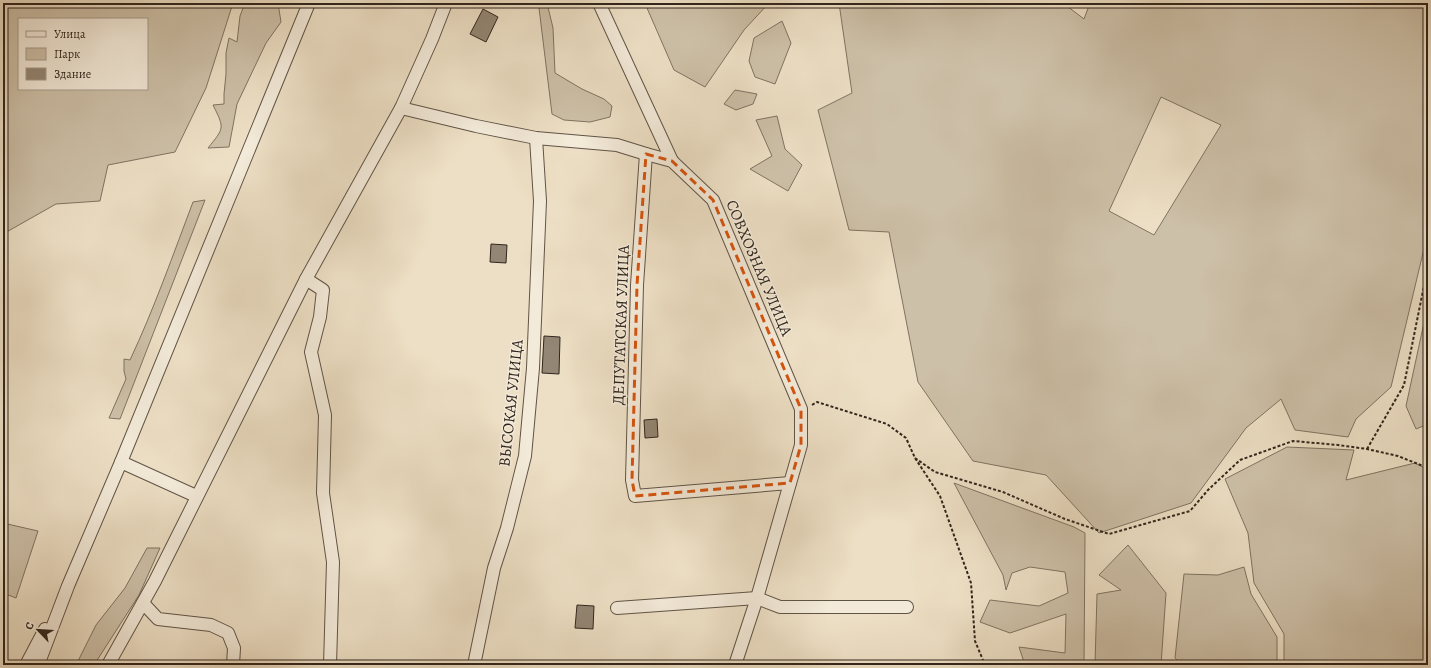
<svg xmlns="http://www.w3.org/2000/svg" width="1431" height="668" viewBox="0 0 1431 668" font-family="Alegreya,serif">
<rect width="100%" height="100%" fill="#eddfc5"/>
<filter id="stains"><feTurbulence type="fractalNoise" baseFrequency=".005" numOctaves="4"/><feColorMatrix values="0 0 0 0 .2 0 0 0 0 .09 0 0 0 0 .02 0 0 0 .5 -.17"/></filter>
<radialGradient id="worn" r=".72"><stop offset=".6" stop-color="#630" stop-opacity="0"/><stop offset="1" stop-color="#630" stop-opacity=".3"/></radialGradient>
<g fill="#cdc0a8" stroke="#7f7362" fill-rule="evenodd">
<path d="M3 3H233L206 88 175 152 108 165 100 201 56 204 3 234ZM19 19H147V89H19Z"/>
<path d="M245 3H278L281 22 266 43 237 104 229 147 208 148C224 128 225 129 213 105L224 104V94L226 74V53L229 38 237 42 240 16Z"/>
<polygon points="547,3 553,28 555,73 582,89 604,99 612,106 610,117 590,122 564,120 552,114 539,8"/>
<polygon points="663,3 769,3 744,30 705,87 674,70 647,8"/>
<path d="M839 3H1063L1084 19 1090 3H1428V232L1391 387 1356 419 1348 437 1295 430 1281 399 1246 428 1191 503 1099 533 1046 475 973 461 918 382 889 232 849 230 818 110 852 93ZM1161 97 1221 125 1154 235 1109 211Z"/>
<polygon points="782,21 791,43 775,84 755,77 749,61 754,38"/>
<polygon points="735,90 757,94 753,104 736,110 724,104"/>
<polygon points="777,116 785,149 802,165 788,191 750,169 772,156 756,120"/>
<path d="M205 200 120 419 109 418 126 379 124 371V359L130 360C154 309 173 255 193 202Z"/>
<polygon points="1428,304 1428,424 1416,429 1406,406"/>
<polygon points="1287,447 1354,450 1346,480 1415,463 1428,470 1428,665 1284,665 1284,634 1254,583 1248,533 1225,479"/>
<polygon points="954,483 1074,527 1085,533 1084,665 1025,665 1019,647 1065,653 1066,614 1010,633 980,622 990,600 1039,606 1068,593 1065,572 1030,567 1012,573 1006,590 1003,575"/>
<polygon points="3,523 38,531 16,598 3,593"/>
<polygon points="1128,545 1166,593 1161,665 1095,665 1097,594 1121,590 1099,575"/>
<polygon points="147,548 160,548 139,595 94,665 76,665 96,625 125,588"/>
<polygon points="1244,567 1251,594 1277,637 1277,665 1182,665 1175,658 1184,574 1218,575"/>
</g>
<g fill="#938674" stroke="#31261c">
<polygon points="483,9 498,17 486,42 470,34"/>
<polygon points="491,244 507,245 506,263 490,262"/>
<polygon points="544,336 560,337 559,374 542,373"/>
<polygon points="657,419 658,437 645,438 644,420"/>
<polygon points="577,605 594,606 593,629 575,628"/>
</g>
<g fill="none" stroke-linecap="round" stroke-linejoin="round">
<g stroke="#605446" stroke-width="14">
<g id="minor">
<polyline points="599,3 672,161"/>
<polyline points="401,108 476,126 536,138 617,145 646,154 672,161 713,200 801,409 801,445 757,598 735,665"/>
<polyline points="646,154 637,285 632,480 635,496 790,483"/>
<polyline points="306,279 323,290 320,317 311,352 325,415 323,493 333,562 330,665"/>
<polyline points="121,462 196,496"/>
<polyline points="143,603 158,619 211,625 228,633 234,648 233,665"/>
<polyline points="617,608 757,598 780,607 907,607"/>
<polyline points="26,665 45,629"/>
<polyline points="38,665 68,586 121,462 309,3"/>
<polyline points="108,665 155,581 306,279 401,108 432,39 446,3"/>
<polyline points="474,665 494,568 507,528 525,456 533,368 540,201 536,138"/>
</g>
</g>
<g stroke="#31261c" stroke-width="2" stroke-dasharray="3 2" stroke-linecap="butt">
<polyline points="812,405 817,402 887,424 906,438 915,458 940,496 971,583 975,641 985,665"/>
<polyline points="1367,449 1404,385 1428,266"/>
<polyline points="915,458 935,472 1003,492 1065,519 1109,534 1190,511 1208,490 1240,460 1293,441 1338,445 1367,449 1398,456 1428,468"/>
</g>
<use href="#minor" stroke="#f3ead9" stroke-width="12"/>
</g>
<path fill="none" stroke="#d6540e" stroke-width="3" stroke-dasharray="8 5" stroke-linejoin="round" d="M646 154 672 161 713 200 801 409V445L790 483 635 496 632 480 637 285Z"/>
<g text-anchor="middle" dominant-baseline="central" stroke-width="3" stroke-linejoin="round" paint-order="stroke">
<g font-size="16" fill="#31261c" stroke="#f3ead9">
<text transform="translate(759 268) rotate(67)">СОВХОЗНАЯ УЛИЦА</text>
<text transform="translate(621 325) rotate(-88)">ДЕПУТАТСКАЯ УЛИЦА</text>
<text transform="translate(511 403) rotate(-84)">ВЫСОКАЯ УЛИЦА</text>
</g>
</g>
<rect width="1431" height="668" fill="none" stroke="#eddfc5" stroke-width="16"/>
<rect x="4" y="4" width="1423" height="660" fill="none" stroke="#31261c" stroke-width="2"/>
<rect x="8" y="8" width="1415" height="652" fill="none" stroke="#31261c"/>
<rect x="18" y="18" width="130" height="72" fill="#f3ead9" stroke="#a59c8d"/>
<rect x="26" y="31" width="20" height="6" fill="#f3ead9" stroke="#a59c8d"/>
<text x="54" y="38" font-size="12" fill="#31261c">Улица</text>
<rect x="26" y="48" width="20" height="12" fill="#cdc0a8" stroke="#a59c8d"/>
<text x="54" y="58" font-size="12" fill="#31261c">Парк</text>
<rect x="26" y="68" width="20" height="12" fill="#938674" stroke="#a59c8d"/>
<text x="54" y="78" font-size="12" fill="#31261c">Здание</text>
<g transform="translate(38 630) rotate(295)" stroke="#f3ead9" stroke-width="3" paint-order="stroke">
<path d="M0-3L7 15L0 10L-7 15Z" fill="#31261c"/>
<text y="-6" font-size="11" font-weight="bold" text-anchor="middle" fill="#31261c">С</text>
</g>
<rect width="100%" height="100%" filter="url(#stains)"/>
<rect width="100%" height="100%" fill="url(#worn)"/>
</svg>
